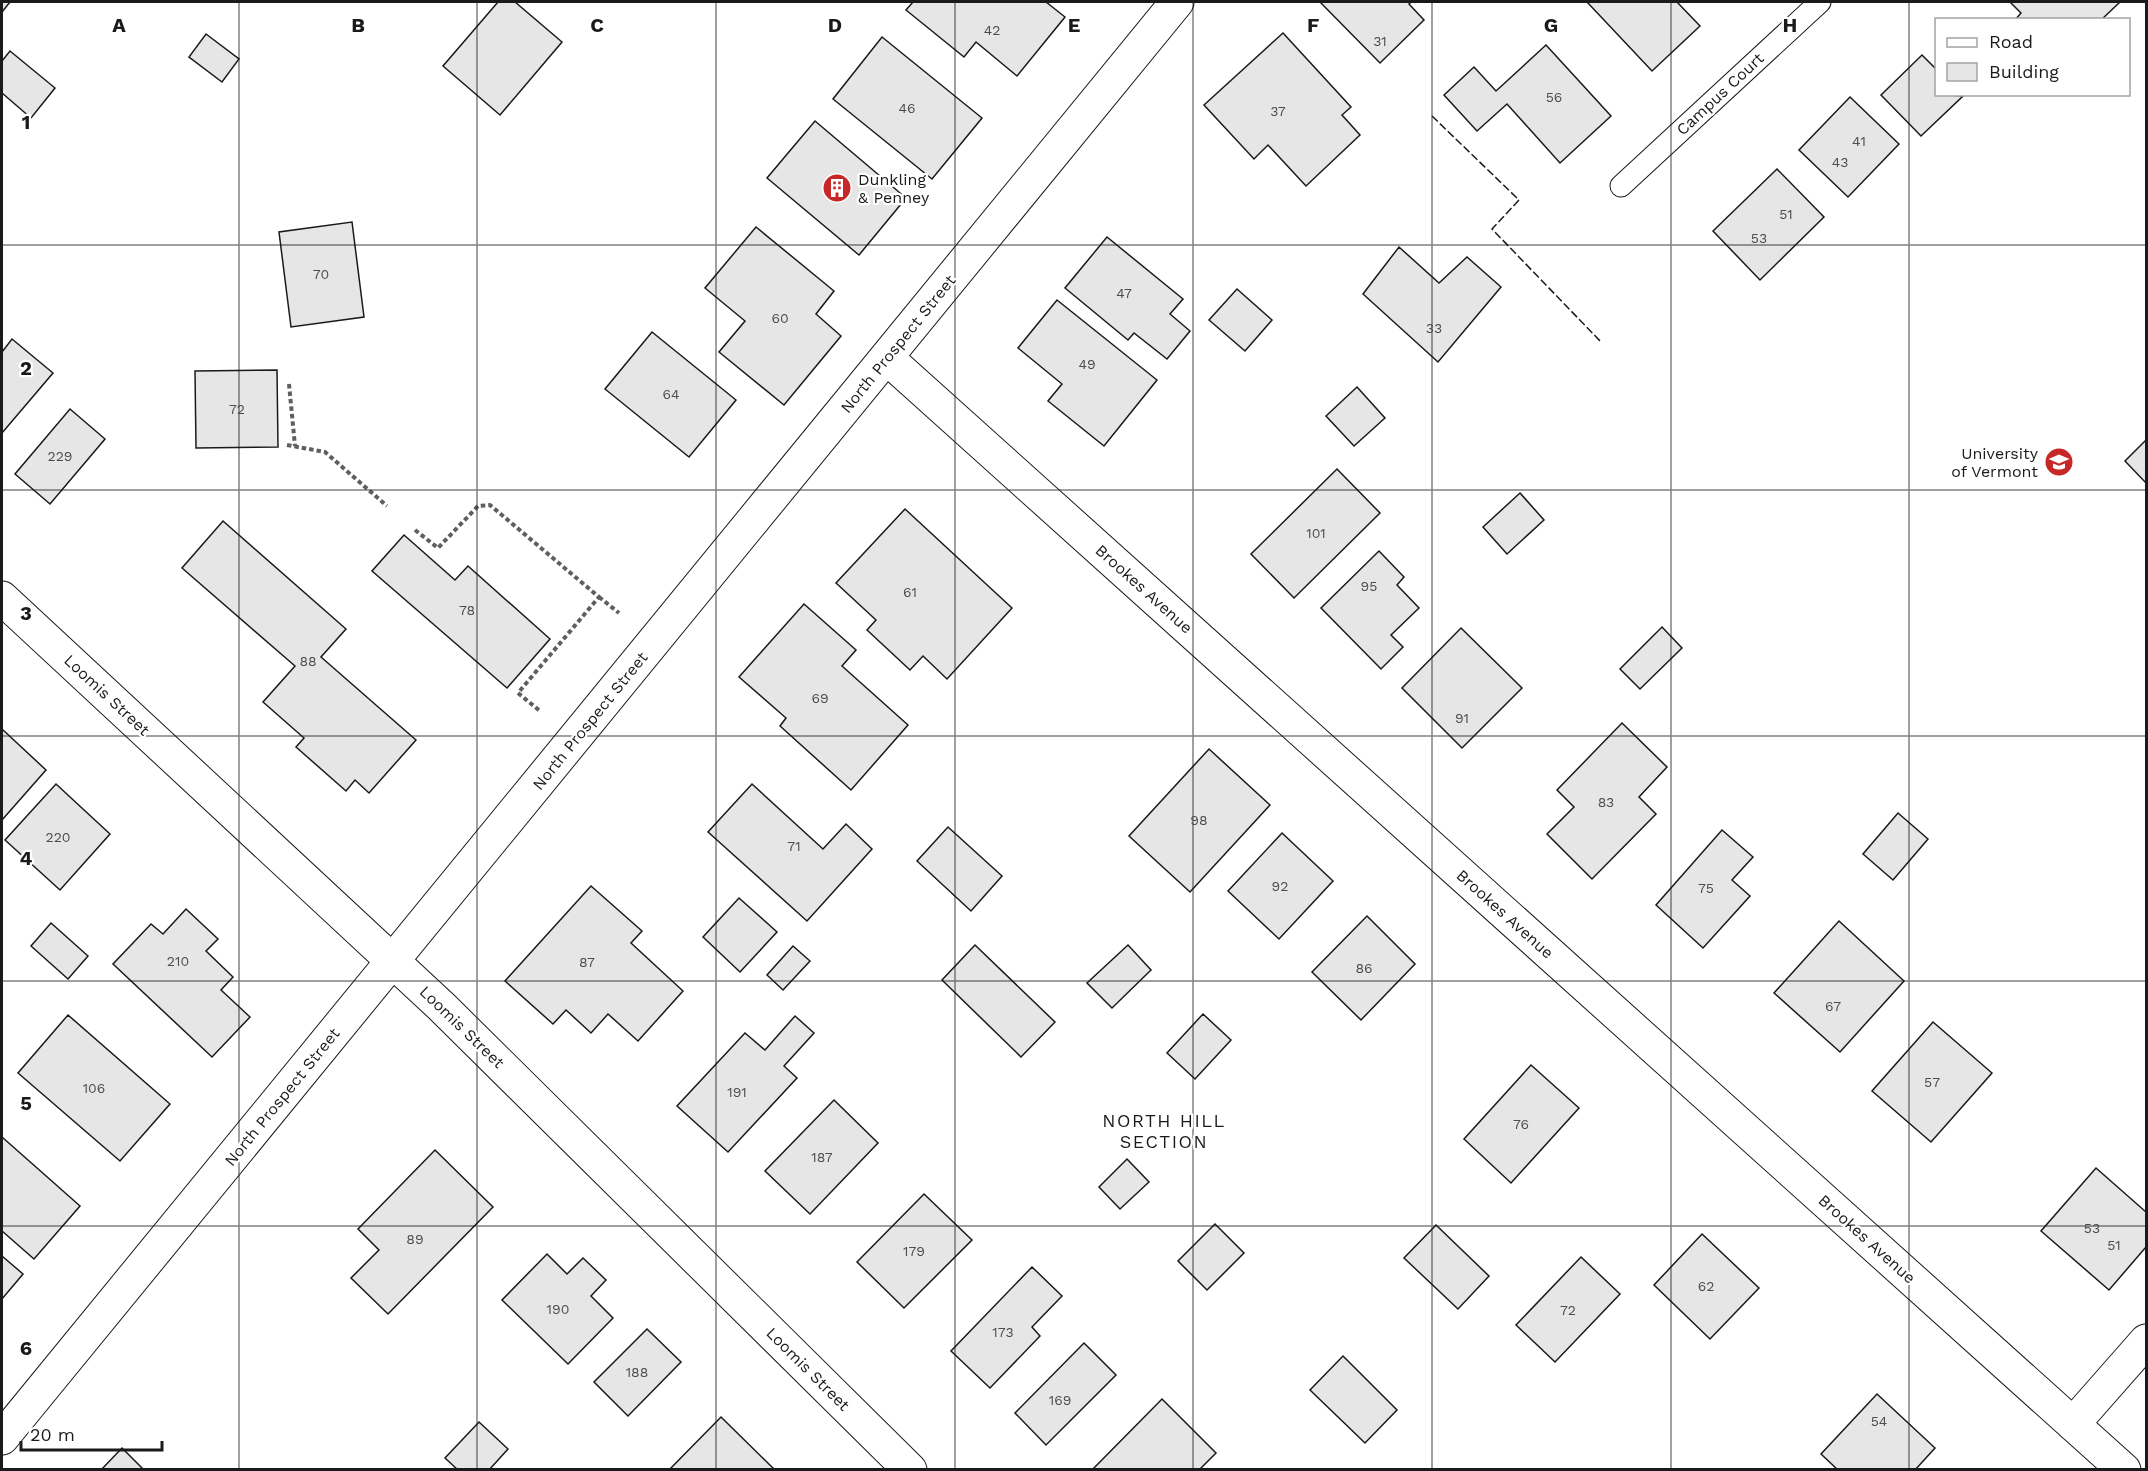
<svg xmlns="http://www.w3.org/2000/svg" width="2148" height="1471" viewBox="0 0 2148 1471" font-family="'Work Sans',sans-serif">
<rect width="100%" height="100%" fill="#fff"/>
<g fill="#e6e6e6" stroke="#1a1a1a" stroke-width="1.5">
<polygon points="2,2 10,2 2,12"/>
<polygon points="498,2 515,2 562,42 500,115 443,66"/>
<polygon points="913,2 1046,2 1065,17 1017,76 976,42 964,57 906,10"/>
<polygon points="1320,2 1411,2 1409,4 1424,20 1380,63"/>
<polygon points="1587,2 1677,2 1700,26 1652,71"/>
<polygon points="2010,2 2120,2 2101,20 2015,20 2021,13"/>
<polygon points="1283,33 1351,107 1342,115 1360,135 1306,186 1268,145 1254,159 1204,105"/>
<polygon points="206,34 239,59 222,82 189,57"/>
<polygon points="882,37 982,118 932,179 833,99"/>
<polygon points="1546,45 1611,116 1560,163 1507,104 1477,131 1444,95 1474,67 1496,91"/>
<polygon points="10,51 55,88 31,118 2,93 2,61"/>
<polygon points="1922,55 1936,69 1936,94 1963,96 1921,136 1881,95"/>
<polygon points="1850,97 1899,144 1848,197 1799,150"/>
<polygon points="815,121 906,198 859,255 767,178"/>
<polygon points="1777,169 1824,217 1760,280 1713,231"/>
<polygon points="352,222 364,317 291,327 279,232"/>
<polygon points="756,227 834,291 816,314 841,336 784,405 719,352 745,321 705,288"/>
<polygon points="1107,237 1183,299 1170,314 1190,331 1167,359 1134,333 1128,340 1065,288"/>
<polygon points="1399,247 1439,283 1467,257 1501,287 1438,362 1363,294"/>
<polygon points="1237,289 1272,320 1245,351 1209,320"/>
<polygon points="1057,300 1157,380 1104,446 1048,401 1062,384 1018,348"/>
<polygon points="652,332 736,400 689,457 605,389"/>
<polygon points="12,339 53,373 2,433 2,352"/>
<polygon points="277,370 278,447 196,448 195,371"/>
<polygon points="1357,387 1385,418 1354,446 1326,416"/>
<polygon points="70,409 105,439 50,504 15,474"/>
<polygon points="2146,440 2146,483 2125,461"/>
<polygon points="1337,469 1380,513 1294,598 1251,554"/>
<polygon points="1520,493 1544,520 1507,554 1483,527"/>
<polygon points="905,509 1012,608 947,679 923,656 910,670 867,630 876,620 836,583"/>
<polygon points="223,521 346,629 321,657 416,740 369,793 355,780 346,791 296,747 304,738 263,702 295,666 182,568"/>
<polygon points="404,535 455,580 468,566 550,639 507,688 372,571"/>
<polygon points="1379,551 1404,577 1397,585 1419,608 1391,635 1403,647 1381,669 1321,608"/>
<polygon points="804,604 856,650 842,666 908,725 851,790 780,726 786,718 739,677"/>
<polygon points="1662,627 1682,648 1640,689 1620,669"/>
<polygon points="1461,628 1522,688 1462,748 1402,688"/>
<polygon points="1622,723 1667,767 1639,797 1656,814 1592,879 1547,834 1574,807 1557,790"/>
<polygon points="2,729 46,770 2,820"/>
<polygon points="1209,749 1270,805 1190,892 1129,836"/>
<polygon points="56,784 110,834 60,890 5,840"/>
<polygon points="752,784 823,849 846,824 872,849 807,921 708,832"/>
<polygon points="1898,813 1928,839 1893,880 1863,854"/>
<polygon points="948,827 1002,876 971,911 917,861"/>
<polygon points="1722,830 1753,857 1732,880 1750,896 1703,948 1656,905"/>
<polygon points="1282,833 1333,881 1279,939 1228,891"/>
<polygon points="591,886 642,931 631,943 683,991 638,1041 608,1014 591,1033 566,1010 553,1024 505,981"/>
<polygon points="739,898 777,932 740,972 703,937"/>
<polygon points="186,909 218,939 206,951 233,977 221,990 250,1017 212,1057 113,964 151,924 163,934"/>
<polygon points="1367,916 1415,964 1361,1020 1312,972"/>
<polygon points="1839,921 1904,981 1840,1052 1774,993"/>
<polygon points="51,923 88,956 68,979 31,946"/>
<polygon points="975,945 1055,1022 1021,1057 942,980"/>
<polygon points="1128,945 1151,970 1112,1008 1087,983"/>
<polygon points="793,946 810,961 783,990 767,975"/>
<polygon points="1203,1014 1231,1040 1195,1079 1167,1053"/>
<polygon points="68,1015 170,1104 120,1161 18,1073"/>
<polygon points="795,1016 814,1033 784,1066 797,1078 728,1152 677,1106 745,1033 765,1050"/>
<polygon points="1933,1022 1992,1073 1931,1142 1872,1091"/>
<polygon points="1531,1065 1579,1108 1511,1183 1464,1139"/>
<polygon points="834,1100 878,1143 810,1214 765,1171"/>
<polygon points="2,1137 80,1206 34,1259 2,1231"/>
<polygon points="435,1150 493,1207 388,1314 351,1278 379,1250 358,1229"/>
<polygon points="1127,1159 1149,1182 1120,1209 1099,1187"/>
<polygon points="2096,1168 2146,1212 2146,1247 2109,1290 2041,1231"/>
<polygon points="924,1194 972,1240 904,1308 857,1262"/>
<polygon points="1215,1224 1244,1253 1207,1290 1178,1261"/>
<polygon points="1436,1225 1489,1276 1458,1309 1404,1258"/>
<polygon points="1702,1234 1759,1288 1710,1339 1654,1285"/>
<polygon points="547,1254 567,1274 583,1258 606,1280 591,1296 613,1318 568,1364 502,1300"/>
<polygon points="2,1256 23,1274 2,1299"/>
<polygon points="1581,1257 1620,1294 1555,1362 1516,1325"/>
<polygon points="1032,1267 1062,1296 1032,1327 1040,1336 990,1388 951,1351"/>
<polygon points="647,1329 681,1362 628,1416 594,1382"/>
<polygon points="1084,1343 1116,1375 1046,1445 1015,1413"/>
<polygon points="1343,1356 1397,1410 1365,1443 1310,1390"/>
<polygon points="1877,1394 1935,1448 1915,1470 1838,1470 1821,1454"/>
<polygon points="1162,1399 1216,1453 1199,1470 1092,1470"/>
<polygon points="721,1417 775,1470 669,1470"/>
<polygon points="479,1422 508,1449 489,1470 458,1470 445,1458"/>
<polygon points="122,1448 144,1470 101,1470"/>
</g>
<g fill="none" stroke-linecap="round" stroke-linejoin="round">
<g stroke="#1a1a1a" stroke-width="23">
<polyline id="lane" points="1621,186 1820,2"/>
</g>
<g stroke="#1a1a1a" stroke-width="35">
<g id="street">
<polyline points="887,358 2124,1470"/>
<polyline points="2,598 441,1006 910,1470"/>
<polyline points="2073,1424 2146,1341"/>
</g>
</g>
<g stroke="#1a1a1a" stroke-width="35">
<polyline id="secondary" points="2,1438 1177,2"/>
</g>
<g stroke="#5f5f5f" stroke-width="4" stroke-dasharray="4.5 3" stroke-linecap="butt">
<polyline points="289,384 295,446"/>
<polyline points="287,445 325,452 387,506"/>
<polyline points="415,530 438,548 478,506 490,505 599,597 518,693 540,711"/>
<polyline points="599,597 619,613"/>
</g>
<use href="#lane" stroke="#fff" stroke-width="21"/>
<use href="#street" stroke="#fff" stroke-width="33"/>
<use href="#secondary" stroke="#fff" stroke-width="33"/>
<polyline stroke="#1a1a1a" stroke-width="1.5" stroke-dasharray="8 3" stroke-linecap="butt" points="1432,116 1519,200 1492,229 1602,343"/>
</g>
<path fill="none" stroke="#1a1a1a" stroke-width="1.5" stroke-opacity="0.55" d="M239 2V1470M477 2V1470M716 2V1470M955 2V1470M1193 2V1470M1432 2V1470M1671 2V1470M1909 2V1470M2 245H2146M2 490H2146M2 736H2146M2 981H2146M2 1226H2146"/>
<defs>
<g id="building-disc" transform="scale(1.5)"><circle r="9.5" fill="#c62828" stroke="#fff"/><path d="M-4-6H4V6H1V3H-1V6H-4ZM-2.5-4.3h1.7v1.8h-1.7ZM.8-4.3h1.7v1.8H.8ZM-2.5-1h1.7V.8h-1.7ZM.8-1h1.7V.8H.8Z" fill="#fff"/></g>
<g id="university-disc" transform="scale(1.5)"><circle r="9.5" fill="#c62828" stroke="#fff"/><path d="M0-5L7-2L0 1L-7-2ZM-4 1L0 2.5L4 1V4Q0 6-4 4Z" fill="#fff"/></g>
</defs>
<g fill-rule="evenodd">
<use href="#building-disc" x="837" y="188"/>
<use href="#university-disc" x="2059" y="462"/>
</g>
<g text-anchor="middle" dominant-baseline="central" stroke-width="4.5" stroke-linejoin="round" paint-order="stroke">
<g font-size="14" fill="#4d4d4d">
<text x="992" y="30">42</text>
<text x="1380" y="41">31</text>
<text x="1554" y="97">56</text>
<text x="907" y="108">46</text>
<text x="1278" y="111">37</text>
<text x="1859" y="141">41</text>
<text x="1840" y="162">43</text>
<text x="1786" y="214">51</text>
<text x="1759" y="238">53</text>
<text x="321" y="274">70</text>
<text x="1124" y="293">47</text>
<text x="780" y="318">60</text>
<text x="1434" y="328">33</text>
<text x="1087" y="364">49</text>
<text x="671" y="394">64</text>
<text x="237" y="409">72</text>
<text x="60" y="456">229</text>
<text x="1316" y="533">101</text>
<text x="1369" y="586">95</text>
<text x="910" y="592">61</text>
<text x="467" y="610">78</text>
<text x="308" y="661">88</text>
<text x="820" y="698">69</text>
<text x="1462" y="718">91</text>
<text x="1606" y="802">83</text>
<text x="1199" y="820">98</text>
<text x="58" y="837">220</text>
<text x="794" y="846">71</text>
<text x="1280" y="886">92</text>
<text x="1706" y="888">75</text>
<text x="178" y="961">210</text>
<text x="587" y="962">87</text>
<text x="1364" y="968">86</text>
<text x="1833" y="1006">67</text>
<text x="1932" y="1082">57</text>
<text x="94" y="1088">106</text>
<text x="737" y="1092">191</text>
<text x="1521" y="1124">76</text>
<text x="822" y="1157">187</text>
<text x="2092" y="1228">53</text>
<text x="415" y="1239">89</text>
<text x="2114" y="1245">51</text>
<text x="914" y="1251">179</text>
<text x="1706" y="1286">62</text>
<text x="558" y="1309">190</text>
<text x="1568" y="1310">72</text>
<text x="1003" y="1332">173</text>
<text x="637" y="1372">188</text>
<text x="1060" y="1400">169</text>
<text x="1879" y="1421">54</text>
</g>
<g font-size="16" fill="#1a1a1a" stroke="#fff">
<text transform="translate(1720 94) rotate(-43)">Campus Court</text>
<text transform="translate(898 344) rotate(-51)">North Prospect Street</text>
<text transform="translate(1144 589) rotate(42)">Brookes Avenue</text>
<text transform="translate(107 695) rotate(43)">Loomis Street</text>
<text transform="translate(590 721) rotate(-51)">North Prospect Street</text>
<text transform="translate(1505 914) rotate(42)">Brookes Avenue</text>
<text transform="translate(462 1027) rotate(44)">Loomis Street</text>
<text transform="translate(282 1097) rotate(-51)">North Prospect Street</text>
<text transform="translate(1867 1239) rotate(42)">Brookes Avenue</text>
<text transform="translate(808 1369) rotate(45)">Loomis Street</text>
</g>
<g font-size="16" fill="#1a1a1a" stroke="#fff" text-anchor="start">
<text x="858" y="179">Dunkling<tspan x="858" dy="18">&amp; Penney</tspan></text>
<text x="2038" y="453" text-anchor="end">University<tspan x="2038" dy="18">of Vermont</tspan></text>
</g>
<g font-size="18" letter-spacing="1.5" fill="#1a1a1a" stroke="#fff">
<text x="1164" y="1120">NORTH HILL<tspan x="1164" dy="21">SECTION</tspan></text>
</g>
</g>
<g font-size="20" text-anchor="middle" font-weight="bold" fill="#1a1a1a" stroke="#fff" stroke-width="4.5" stroke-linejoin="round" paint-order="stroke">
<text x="119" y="32">A</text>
<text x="358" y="32">B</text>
<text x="597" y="32">C</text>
<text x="835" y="32">D</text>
<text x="1074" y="32">E</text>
<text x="1313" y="32">F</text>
<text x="1551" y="32">G</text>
<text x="1790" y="32">H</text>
<text x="26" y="129">1</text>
<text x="26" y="375">2</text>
<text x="26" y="620">3</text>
<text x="26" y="865">4</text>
<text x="26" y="1110">5</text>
<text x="26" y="1355">6</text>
</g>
<rect width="2148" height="1471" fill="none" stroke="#1a1a1a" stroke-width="6"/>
<rect x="1935" y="18" width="195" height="78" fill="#ffffff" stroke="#a3a3a3" stroke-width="1.5"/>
<rect x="1947" y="38" width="30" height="9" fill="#ffffff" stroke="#a3a3a3" stroke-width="1.5"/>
<text x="1989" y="48" font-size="18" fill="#1a1a1a">Road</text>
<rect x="1947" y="63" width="30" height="18" fill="#e6e6e6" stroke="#a3a3a3" stroke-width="1.5"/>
<text x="1989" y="78" font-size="18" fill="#1a1a1a">Building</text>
<path d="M21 1441v9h141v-9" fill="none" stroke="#1a1a1a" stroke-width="3"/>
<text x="30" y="1441" font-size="18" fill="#1a1a1a" stroke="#ffffff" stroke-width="4.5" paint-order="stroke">20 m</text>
</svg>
